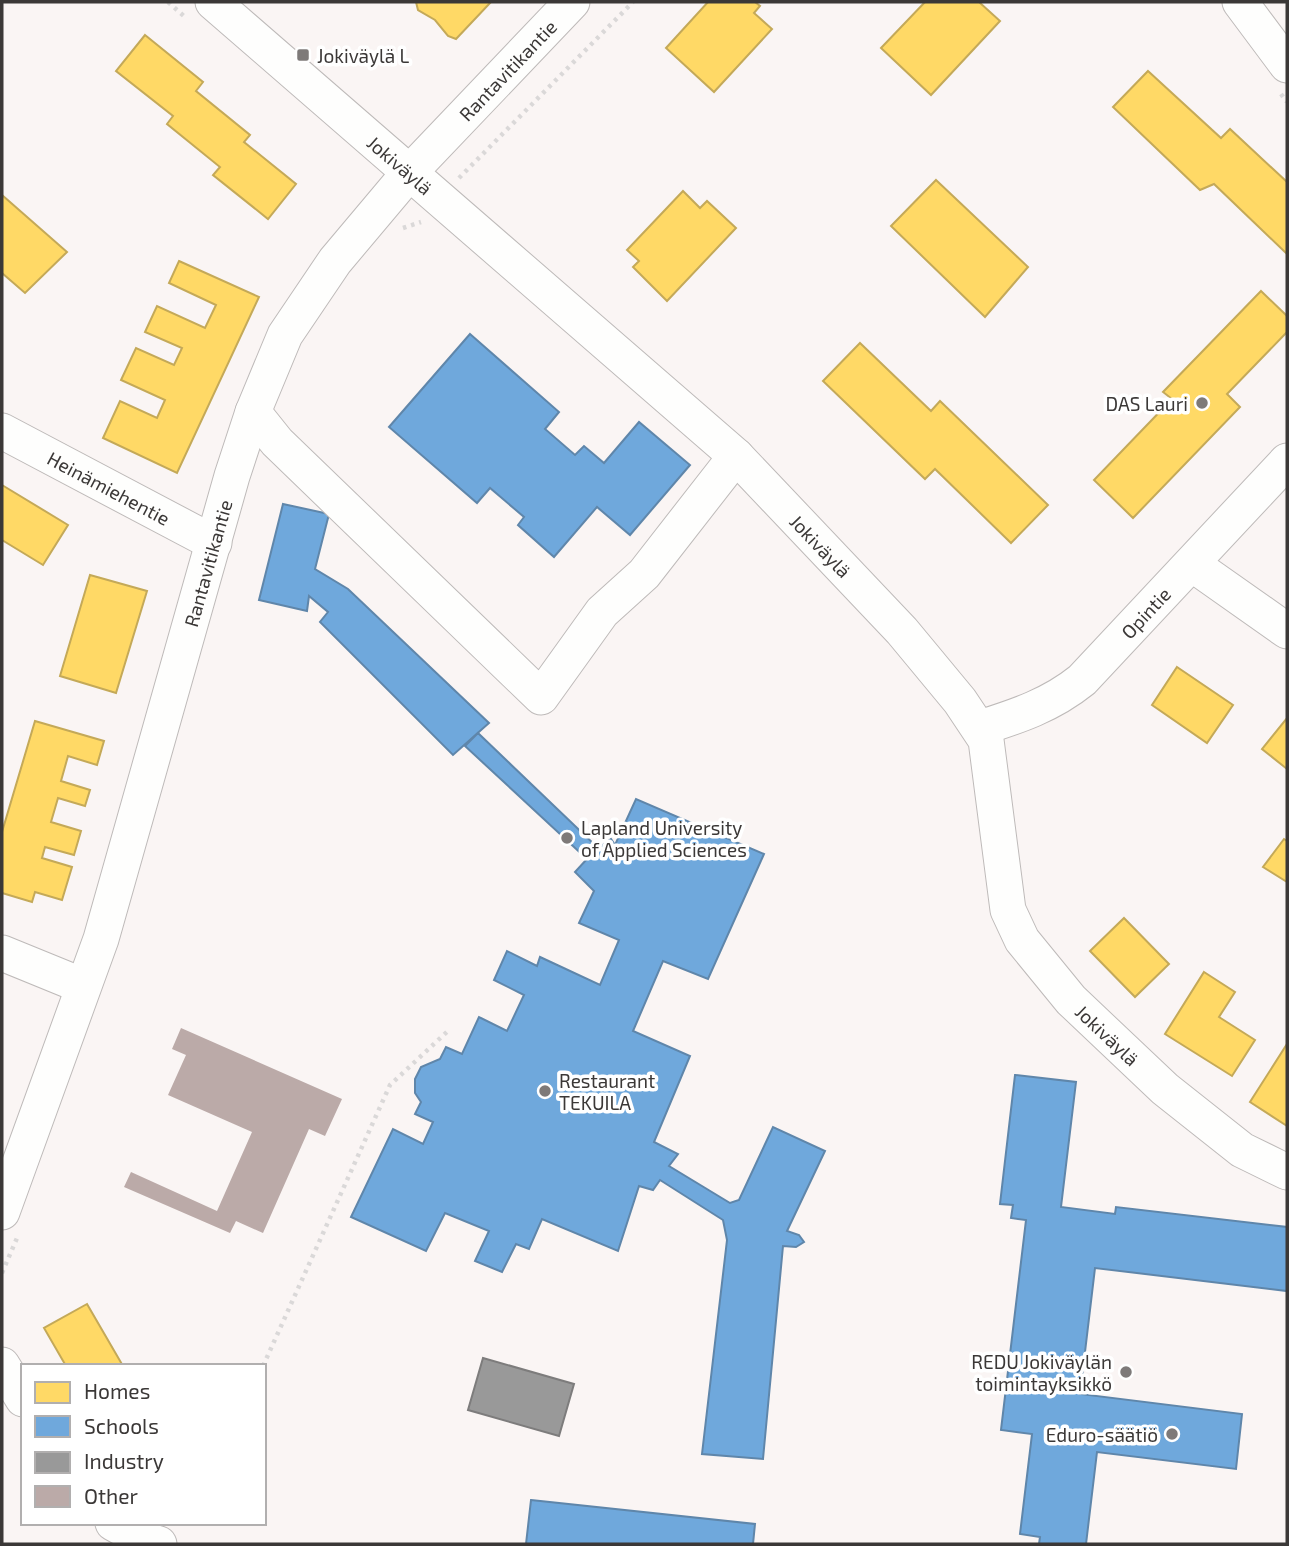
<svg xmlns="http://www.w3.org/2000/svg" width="1289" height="1546" viewBox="0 0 1289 1546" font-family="'Exo 2',sans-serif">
<rect width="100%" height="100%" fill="#faf5f4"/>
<g fill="#ffd966" stroke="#c4a958" stroke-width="2">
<polygon points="416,2 491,2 456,39 448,36 435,20 418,10"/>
<polygon points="708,2 755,2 760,6 754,13 772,29 714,92 666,48"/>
<polygon points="925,2 979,2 1000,21 931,95 881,48"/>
<polygon points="145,35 203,82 196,91 250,135 244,142 296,184 268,219 213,175 220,167 167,124 173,116 116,71"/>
<polygon points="1148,71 1221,138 1230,129 1287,182 1287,254 1214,184 1200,190 1113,107"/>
<polygon points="936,180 1028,267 985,317 891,226"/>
<polygon points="683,191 700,208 707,201 736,228 667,301 633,267 639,261 627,250"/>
<polygon points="2,195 67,252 25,293 2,273"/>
<polygon points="179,261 259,297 177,473 103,438 120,401 157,418 165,400 121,380 136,348 174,365 182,348 145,332 157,306 205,328 216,305 169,283"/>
<polygon points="1261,291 1287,316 1287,332 1227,394 1240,407 1133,518 1094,480 1172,399 1163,392"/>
<polygon points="860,343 931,411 940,401 1048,505 1011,543 935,469 925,479 823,381"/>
<polygon points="2,485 68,525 43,565 2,540"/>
<polygon points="90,575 147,591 116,693 60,676"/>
<polygon points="1177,667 1233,705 1207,743 1152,705"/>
<polygon points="1287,718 1287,769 1262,749"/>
<polygon points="35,721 104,741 97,765 68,756 61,781 90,790 85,806 58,798 51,822 81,831 74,855 45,847 42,858 72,867 62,900 35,892 32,902 2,893 2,832"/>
<polygon points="1284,839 1287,841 1287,882 1263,867"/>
<polygon points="1124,918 1169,964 1135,997 1090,951"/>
<polygon points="1204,972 1235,992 1219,1017 1255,1040 1232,1076 1165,1034"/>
<polygon points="1287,1044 1287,1126 1250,1102"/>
<polygon points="87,1304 123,1366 66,1366 44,1328"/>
</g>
<g fill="#6fa8dc" stroke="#5f86aa" stroke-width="2">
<polygon points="470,334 559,412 545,429 575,455 584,446 604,463 639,422 690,465 630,535 597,507 554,557 518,525 524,517 490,488 477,503 389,427"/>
<polygon points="283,504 329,514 315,569 348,589 489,723 453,755 320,622 328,612 309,596 307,611 259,600"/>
<polygon points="478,733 598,848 611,839 615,845 636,799 764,854 708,979 663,961 633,1031 690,1056 654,1142 678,1154 669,1166 730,1203 739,1200 773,1127 825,1151 787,1231 799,1235 804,1242 796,1247 783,1246 763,1459 702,1454 727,1240 723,1220 660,1180 653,1190 639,1186 618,1251 542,1219 529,1249 516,1244 502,1272 475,1261 489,1231 445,1213 426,1251 351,1217 393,1129 423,1144 433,1122 415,1114 421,1102 415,1093 415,1079 421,1067 440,1059 446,1047 462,1054 479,1017 507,1031 524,995 494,980 507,951 537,966 540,957 600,985 619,940 579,923 594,891 575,872 587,859 465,746"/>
<polygon points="1015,1075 1076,1082 1061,1207 1115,1214 1116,1207 1287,1227 1287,1291 1095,1268 1080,1394 1242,1414 1236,1469 1097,1452 1086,1544 1039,1544 1040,1537 1020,1534 1032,1434 1001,1430 1026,1220 1011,1218 1013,1205 1000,1204"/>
<polygon points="531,1500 755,1524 753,1544 526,1544"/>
</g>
<polygon fill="#999" stroke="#7d7c7c" stroke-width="2" points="483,1358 574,1384 559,1436 468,1410"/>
<polygon fill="#bbaaa8" points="181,1028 342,1099 325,1136 309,1129 263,1233 236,1221 230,1233 124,1187 131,1172 217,1211 252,1132 168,1095 186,1055 172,1049"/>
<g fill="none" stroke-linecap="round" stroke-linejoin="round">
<g stroke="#bebab9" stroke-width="37">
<g id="minor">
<path id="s1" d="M213 2 736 456 902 631 960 701 986 740 1008 910 1022 940 1071 1000 1165 1089 1242 1150 1287 1172"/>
<polyline points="1240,2 1287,65"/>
<polyline points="253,412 277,442 541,697 602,612 644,574 736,456"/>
<path id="s2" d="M2 431 214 543"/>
<polyline points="1192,564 1287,631"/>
<path id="s3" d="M980 728C1018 716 1051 705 1082 680L1287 461"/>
<polyline points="2,953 83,986"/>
<path id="s4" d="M2 1212 101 939 232 476 253 412 285 335 335 261 409 173 572 2"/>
<polyline points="2,1365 23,1399"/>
<polyline points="113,1523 140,1538 159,1544"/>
</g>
</g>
<g stroke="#dad8d8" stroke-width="4.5" stroke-dasharray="3.5 5" stroke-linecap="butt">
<polyline points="168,2 185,17"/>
<polyline points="1281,94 1287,102"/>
<polyline points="459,178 633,2"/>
<polyline points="403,228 421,222"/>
<polyline points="2,1273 17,1238"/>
<polyline points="263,1366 390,1085 450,1029"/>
</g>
<use href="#minor" stroke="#fefefd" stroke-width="35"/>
</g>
<g fill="#7e7a79" stroke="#fff" stroke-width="2.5">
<rect x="296" y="48" width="14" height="14" rx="3.5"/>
<circle cx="1202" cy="403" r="7"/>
<circle cx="567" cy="838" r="7"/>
<circle cx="545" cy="1091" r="7"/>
<circle cx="1126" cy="1372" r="7"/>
<circle cx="1172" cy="1434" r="7"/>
</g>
<g text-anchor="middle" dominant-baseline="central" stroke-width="7" stroke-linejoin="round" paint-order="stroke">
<g font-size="19" fill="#3b3837" stroke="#fff" text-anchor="start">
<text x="317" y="55">Jokiväylä L</text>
<text x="1188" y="403" text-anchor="end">DAS Lauri</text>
<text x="581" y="827">Lapland University<tspan x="581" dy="22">of Applied Sciences</tspan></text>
<text x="559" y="1080">Restaurant<tspan x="559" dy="22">TEKUILA</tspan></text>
<text x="1112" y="1361" text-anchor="end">REDU Jokiväylän<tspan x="1112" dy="22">toimintayksikkö</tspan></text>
<text x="1158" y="1434" text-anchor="end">Eduro-säätiö</text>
</g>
<g font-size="19" fill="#3b3837" stroke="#fff">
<text stroke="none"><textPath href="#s4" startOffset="1269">Rantavitikantie</textPath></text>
<text stroke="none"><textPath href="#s1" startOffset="248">Jokiväylä</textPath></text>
<text stroke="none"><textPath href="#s2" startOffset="121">Heinämiehentie</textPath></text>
<text stroke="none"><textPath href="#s1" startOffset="816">Jokiväylä</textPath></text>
<text stroke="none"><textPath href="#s4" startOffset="681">Rantavitikantie</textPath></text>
<text stroke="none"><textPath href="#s3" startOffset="206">Opintie</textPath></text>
<text stroke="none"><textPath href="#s1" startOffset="1404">Jokiväylä</textPath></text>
</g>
</g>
<rect width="1289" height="1546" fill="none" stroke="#3b3837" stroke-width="7"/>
<rect x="21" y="1364" width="245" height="161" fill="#ffffff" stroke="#b1afaf" stroke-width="2"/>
<rect x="35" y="1382" width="35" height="21" fill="#ffd966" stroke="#b1afaf" stroke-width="2"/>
<text x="84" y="1399" font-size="21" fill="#3b3837">Homes</text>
<rect x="35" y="1416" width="35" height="21" fill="#6fa8dc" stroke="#b1afaf" stroke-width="2"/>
<text x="84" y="1434" font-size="21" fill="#3b3837">Schools</text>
<rect x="35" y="1452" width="35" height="21" fill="#999999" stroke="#b1afaf" stroke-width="2"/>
<text x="84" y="1469" font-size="21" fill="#3b3837">Industry</text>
<rect x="35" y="1486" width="35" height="21" fill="#bbaaa8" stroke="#b1afaf" stroke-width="2"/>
<text x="84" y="1504" font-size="21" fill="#3b3837">Other</text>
</svg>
